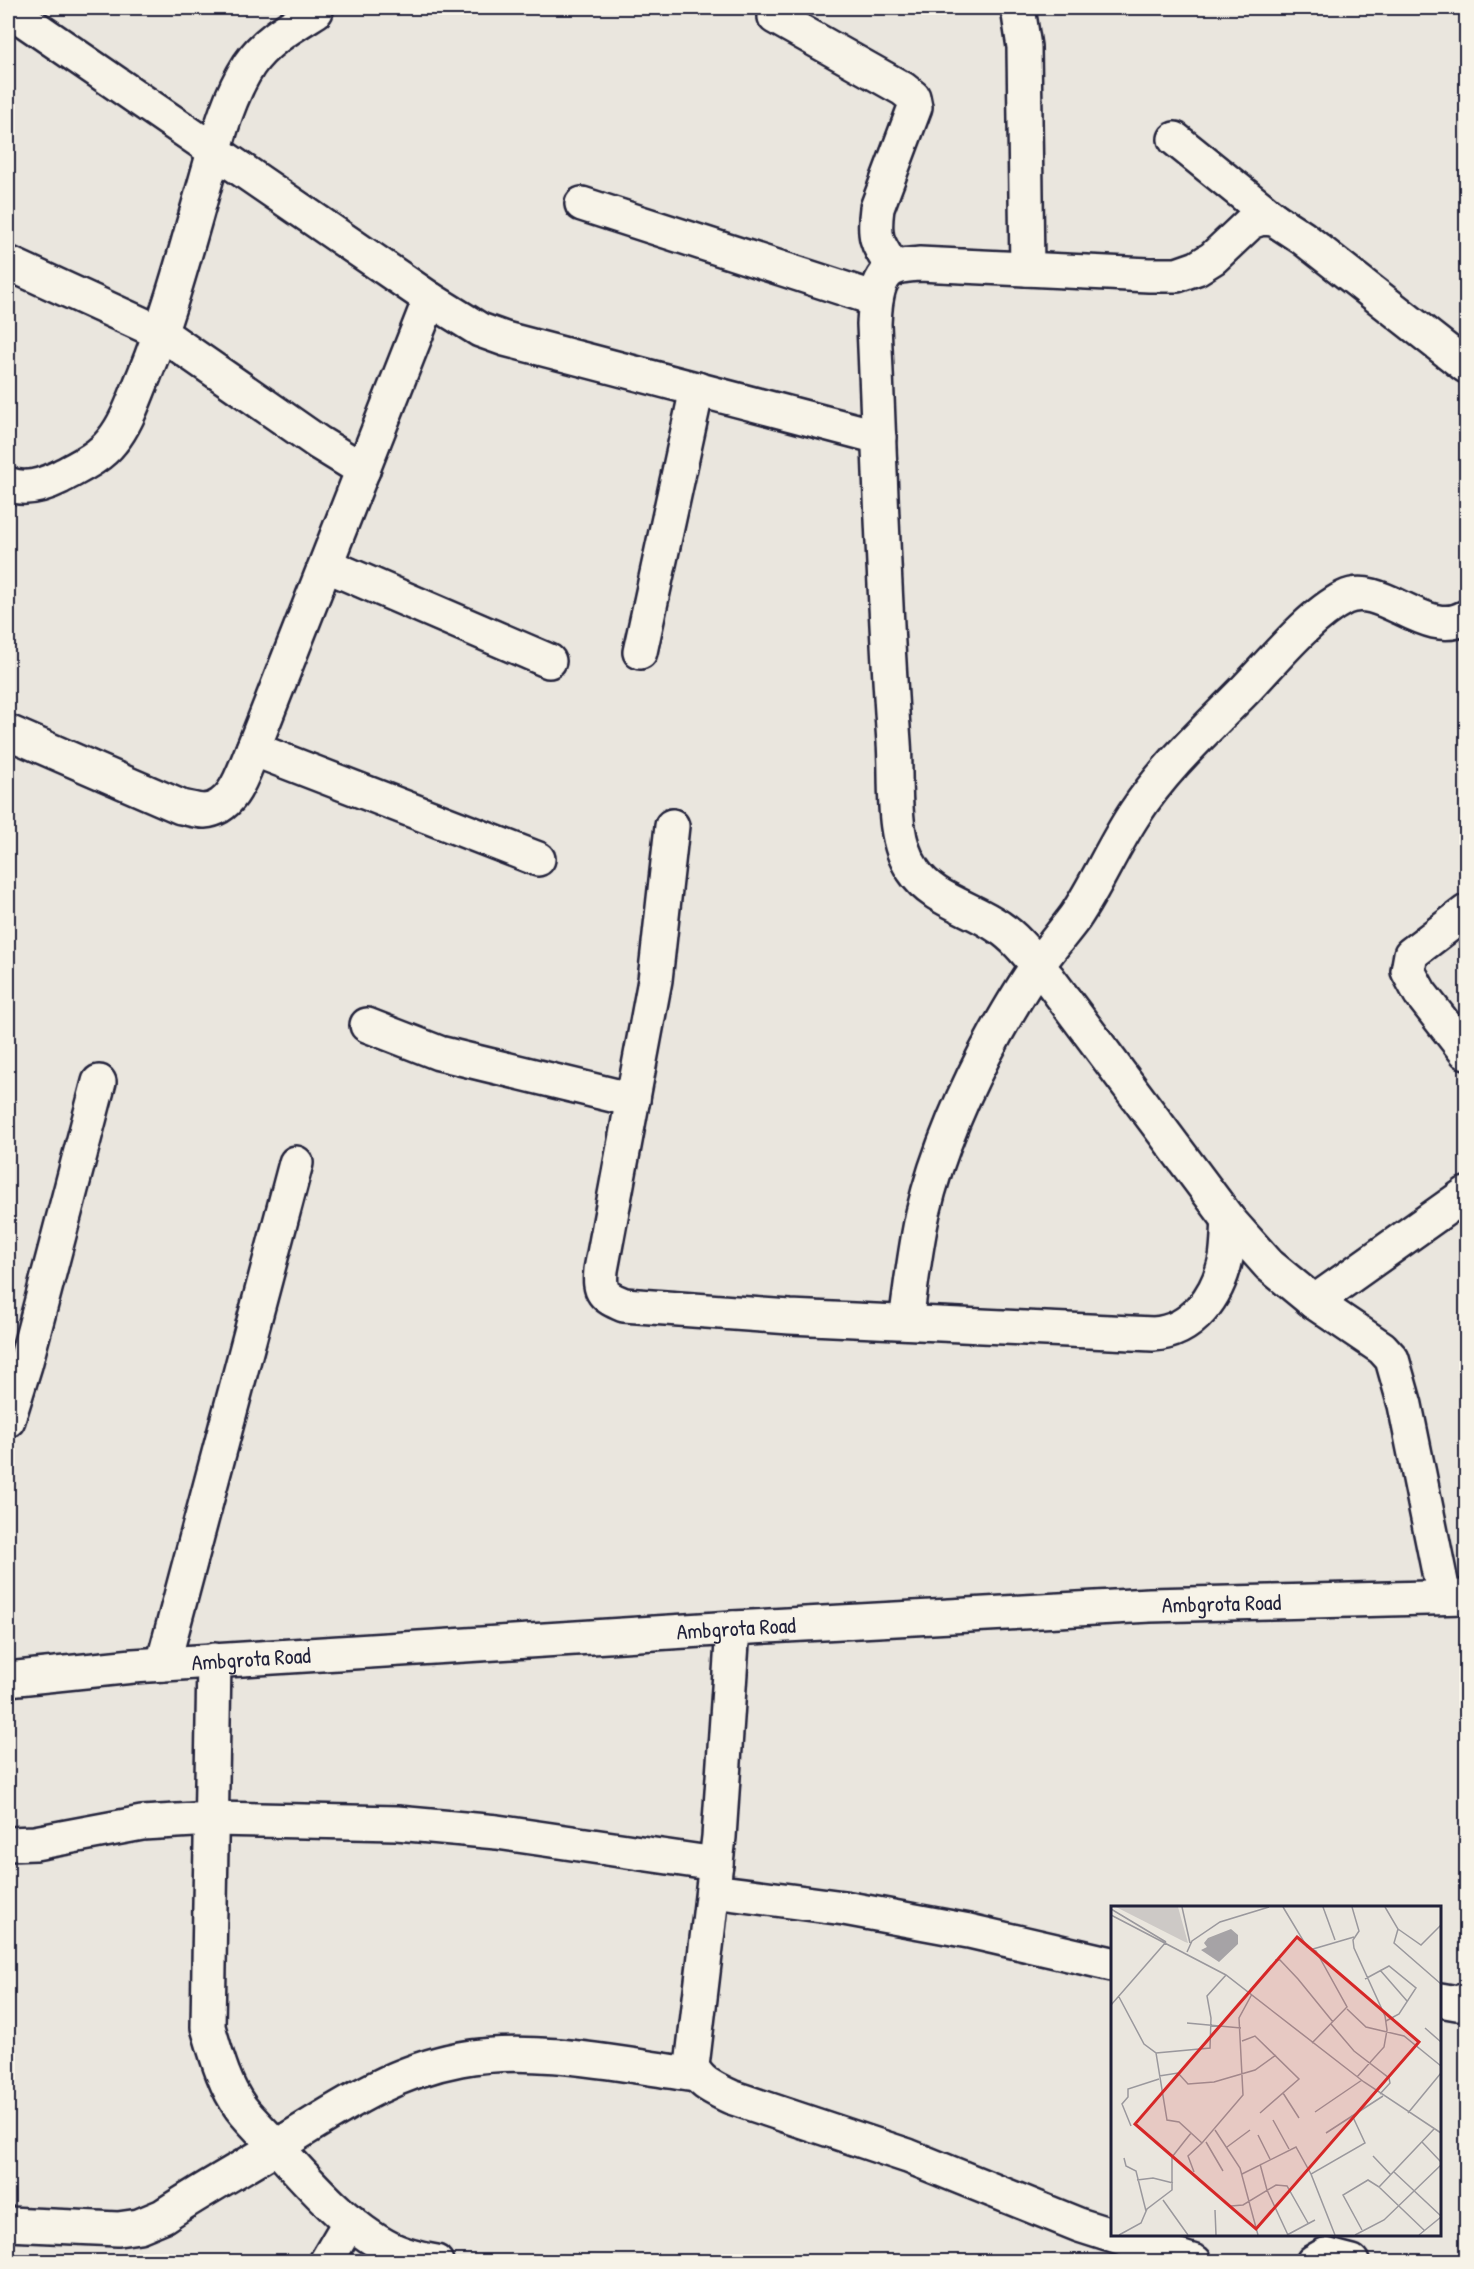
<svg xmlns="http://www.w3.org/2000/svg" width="1474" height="2269" viewBox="0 0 1474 2269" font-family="'Patrick Hand',sans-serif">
<rect width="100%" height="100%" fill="#eae6de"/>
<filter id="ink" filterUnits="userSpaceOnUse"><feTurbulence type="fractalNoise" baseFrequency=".0167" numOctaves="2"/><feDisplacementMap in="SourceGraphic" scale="12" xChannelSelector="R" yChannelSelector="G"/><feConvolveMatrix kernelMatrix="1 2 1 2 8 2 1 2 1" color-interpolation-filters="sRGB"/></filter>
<g filter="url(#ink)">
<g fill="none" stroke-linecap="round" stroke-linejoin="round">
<g stroke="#22223b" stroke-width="38">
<g id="street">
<polyline points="1018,8 1024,47 1027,269"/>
<polyline points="8,9 430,299 480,330 505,339 879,437"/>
<path d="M775 17 903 89 913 97 915 107 877 208C873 239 877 243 893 268"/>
<polyline points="1175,139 1274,219"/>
<polyline points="582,204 876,299"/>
<polyline points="8,263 161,333 319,443 363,470"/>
<path d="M8 484C24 491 44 485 60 477 78 467 99 458 112 441 127 423 135 397 144 376 170 312 187 246 206 180 217 142 227 99 249 65 265 41 292 26 316 11"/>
<polyline points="326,565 549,661"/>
<polyline points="640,652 697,389"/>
<path d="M8 732 181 807C188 808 196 811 204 811 234 809 243 772 253 749L430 299"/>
<polyline points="253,749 538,859"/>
<path d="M672 826 655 980 601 1270C599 1293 603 1296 624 1305L790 1317 1153 1334C1193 1332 1218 1295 1226 1258 1228 1245 1228 1232 1229 1220"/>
<polyline points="1466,912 1411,954 1408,971 1420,993 1466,1052"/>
<polyline points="367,1025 439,1053 633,1100"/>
<polyline points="1314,1302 1466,1194"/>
<path d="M906 1322C911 1286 915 1249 923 1213 937 1153 966 1087 996 1033 1009 1010 1023 986 1038 965 1050 948 1063 933 1075 917 1097 884 1113 846 1135 813 1165 767 1207 729 1245 690 1272 662 1310 615 1344 598 1381 579 1427 641 1466 617"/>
<polyline points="8,1420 25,1365 99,1082"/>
<path d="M1444 1597 1405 1405 1392 1359 1382 1348 1314 1302 1269 1265 1229 1220 1049 979C1033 961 1019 940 999 927 971 907 932 900 913 870 890 837 897 781 894 742 884 603 880 464 874 324 875 307 875 276 895 268 902 265 912 265 919 264L1149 275H1177L1197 268 1213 258 1251 222 1262 218 1274 219 1303 238 1466 366"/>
<path d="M733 1628 719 1837 692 2066C699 2083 715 2089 731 2097L908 2156 1079 2225 1195 2262"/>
<path d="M214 1660 208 2027C216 2054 224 2085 241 2108 251 2121 264 2133 275 2145 308 2182 347 2227 391 2249 405 2256 420 2259 436 2262"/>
<polyline points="163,1664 296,1163"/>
<polyline points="8,1844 35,1843 142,1823 212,1819 397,1823 497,1832 716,1864"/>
<polyline points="713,1891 844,1908 969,1931 1112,1964"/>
<polyline points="1440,2000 1457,2003 1466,2000"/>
<path d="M8 2224 118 2229 139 2226 163 2216C200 2191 239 2170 276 2147 336 2110 390 2072 460 2059 533 2045 623 2065 696 2075"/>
<polyline points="326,2262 350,2221"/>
<polyline points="1313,2262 1325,2255 1352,2262"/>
</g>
</g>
<g stroke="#22223b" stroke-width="38">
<g id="primary">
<path id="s1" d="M8 1679 133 1666 733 1628 1150 1605 1466 1597"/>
</g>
</g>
<use href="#street" stroke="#f7f3e8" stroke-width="33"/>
<use href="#primary" stroke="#f7f3e8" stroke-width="33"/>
</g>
</g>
<g text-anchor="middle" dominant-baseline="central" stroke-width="4.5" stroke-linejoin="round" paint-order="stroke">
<g font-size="22" fill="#22223b" stroke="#f7f3e8">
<text stroke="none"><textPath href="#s1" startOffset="1216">Ambgrota Road</textPath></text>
<text stroke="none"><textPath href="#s1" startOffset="730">Ambgrota Road</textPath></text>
<text stroke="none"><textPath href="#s1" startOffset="244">Ambgrota Road</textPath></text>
</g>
</g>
<g transform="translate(1111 1906)">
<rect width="330" height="330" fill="#eae6de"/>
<path d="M5 1H67L77 37 74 36Z" fill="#cdc9c6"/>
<path d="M120 23 127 29V38L108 56 90 44 96 41 93 37 97 32Z" fill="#a6a3a6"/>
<path fill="none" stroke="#9a989d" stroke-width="1.5" d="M71 1 79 37M172 1 196 41 205 45 236 101 201 137M212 1 224 34M241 1 248 25 242 34 243 42 274 110 276 124 273 141 246 171M274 1 287 23 283 37 330 78M0 3 55 36M0 9 115 69 253 176 330 227M287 23 310 39 330 19M202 43 243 31M76 46 81 35 109 16 158 1M164 54H169L187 73 222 116M269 64 296 95M254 73 278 60 305 82 288 108 275 115M8 91 33 138 45 147 56 214 68 216 91 237 132 189 128 112 141 88M0 99 55 36M236 103 255 121 293 130 330 160M76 117 130 122M220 118 243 145 278 172 279 177 269 188M314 122 330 136M131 135 144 130 188 173 149 207M45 147 99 142 100 112 96 90 115 69M48 170 67 167 77 178 103 176 144 164 165 149M172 187 188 212M204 206 251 174M297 207 330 167M162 214 178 243M20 220 11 198 17 191V183L48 173M104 224 129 262 147 329M215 227 272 190M147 229 159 253M95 236 112 265M311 236 330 256M116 241 139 224M262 250 280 269M13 252 15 260 25 265 35 305M149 258 156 284 177 329M83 266 77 250 91 237M283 266 330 310M131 268 185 241 200 268M26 274 42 272 62 277M268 281 314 325M52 294 77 329M120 300 132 299 165 279 176 280 197 317M104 304 105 329M251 324 232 289 257 274 268 281 323 223M8 329 30 317 36 303 61 284V251L80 227M176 329 204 314M224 329 200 268 254 237 241 209M244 329 273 314 330 259M308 329 330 311"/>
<path fill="#d62828" fill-opacity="0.15" stroke="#d62828" stroke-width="3" d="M186 31 308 136 145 323 24 218Z"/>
<rect width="330" height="330" fill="none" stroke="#22223b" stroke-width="3"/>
</g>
<rect width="1474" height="2269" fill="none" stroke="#f7f3e8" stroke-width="30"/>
<rect x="15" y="15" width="1444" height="2239" fill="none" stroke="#22223b" stroke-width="2" filter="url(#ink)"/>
</svg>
